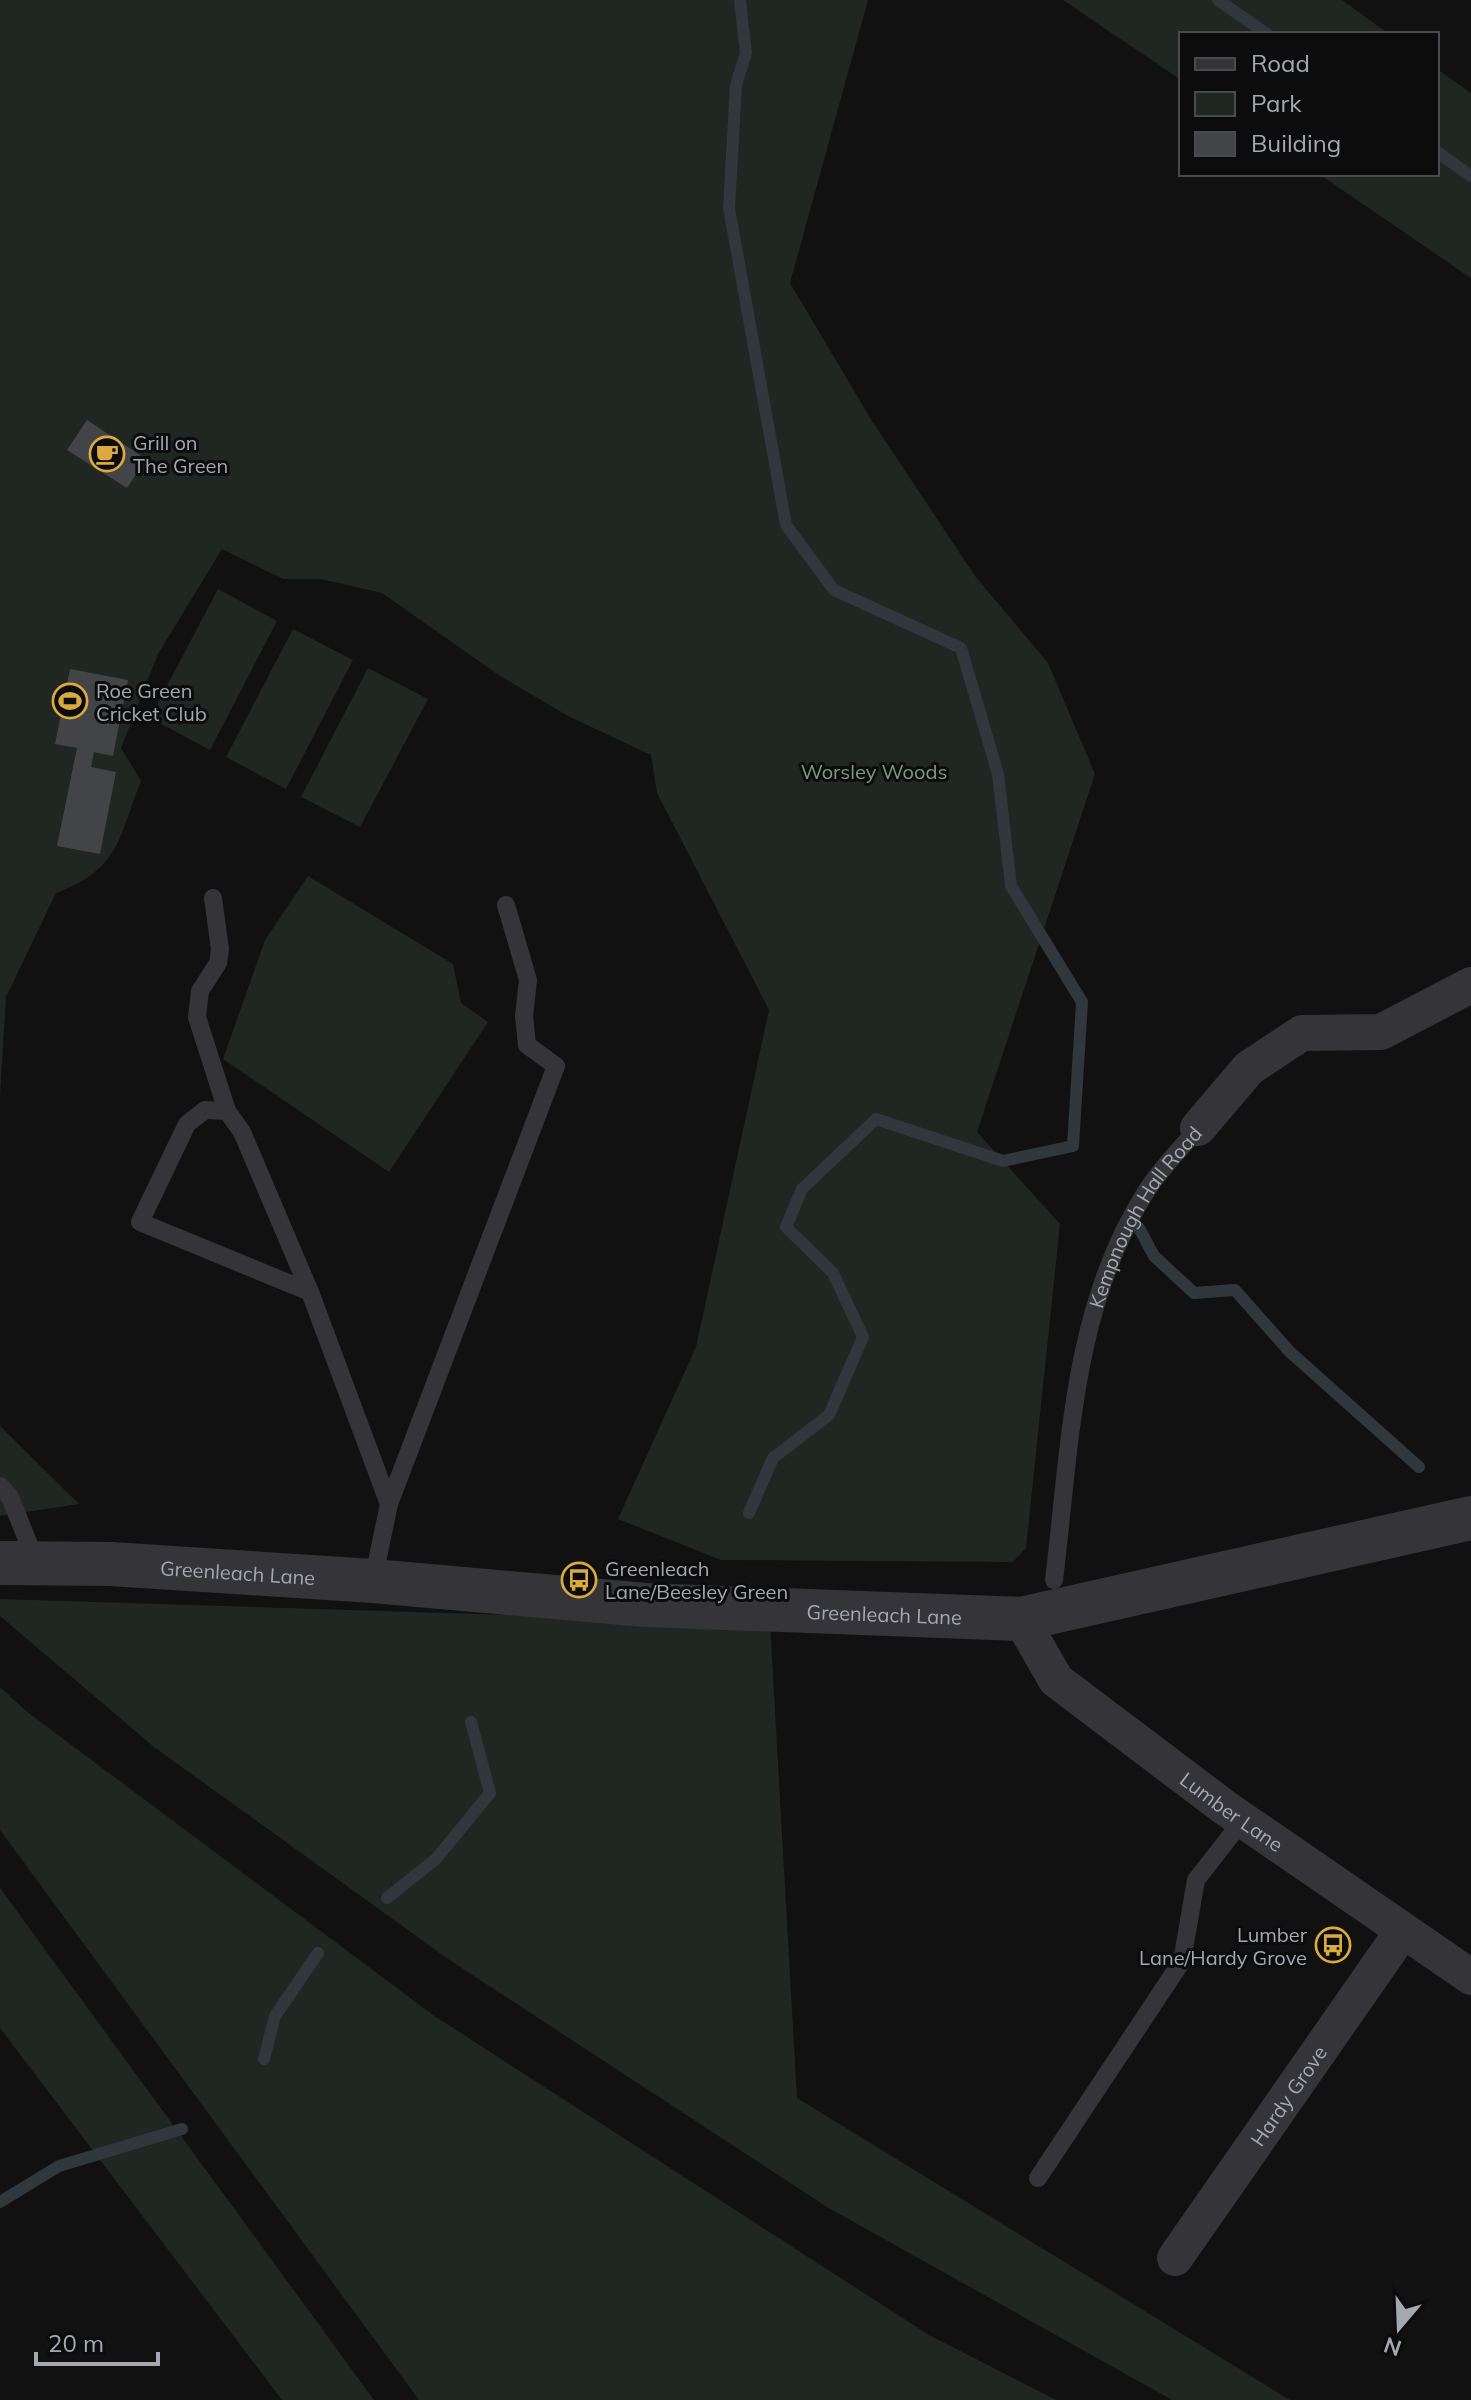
<svg xmlns="http://www.w3.org/2000/svg" width="1471" height="2400" viewBox="0 0 1471 2400" font-family="Mulish,sans-serif">
<rect width="100%" height="100%" fill="#111112"/>
<g fill="#202621">
<path d="M0 0H868L790 283 872 421 975 576 1048 663 1095 774 977 1132 1060 1224 1026 1548 1013 1562 721 1560 618 1519 696 1347 769 1010 657 793 651 755 570 717 500 676 382 593 321 579H283L222 549 158 654 121 748 141 781C118 839 120 869 56 893L6 997 0 1096Z"/>
<polygon points="1063,0 1342,0 1389,34 1181,34 1181,80"/>
<polygon points="1437,69 1471,93 1471,278 1319,174 1437,174"/>
<polygon points="218,589 277,621 210,750 150,718"/>
<polygon points="293,629 353,660 286,789 226,757"/>
<polygon points="368,668 428,699 360,827 301,797"/>
<polygon points="308,876 453,964 461,1003 488,1022 389,1172 223,1059 265,940"/>
<polygon points="0,1426 79,1504 0,1516"/>
<polygon points="0,1599 770,1623 797,2098 1290,2400 1172,2400 827,2207 448,1959 154,1747 0,1616"/>
<polygon points="0,1687 26,1711 433,2015 929,2335 1056,2400 419,2400 0,1830"/>
<polygon points="0,1888 374,2400 282,2400 0,2028"/>
</g>
<g fill="none" stroke-linecap="round" stroke-linejoin="round">
<g stroke="#30373d" stroke-width="12">
<polyline points="740,0 746,53 736,85 729,208 786,525 834,590 961,648 998,774 1011,886 1082,1002 1073,1146 1003,1161 876,1119 802,1189 786,1227 833,1273 863,1337 829,1415 773,1458 749,1513"/>
<polyline points="1218,0 1267,34"/>
<polyline points="1437,152 1471,176"/>
<polyline points="1139,1228 1154,1256 1194,1293 1235,1290 1290,1352 1419,1467"/>
<polyline points="387,1898 436,1859 490,1793 471,1722"/>
<polyline points="264,2059 275,2016 318,1953"/>
<polyline points="0,2202 59,2166 182,2129"/>
</g>
</g>
<g fill="#434447">
<polygon points="87,420 146,459 127,488 67,450"/>
<polygon points="70,669 128,680 113,756 94,752 91,767 116,772 100,854 57,846 77,748 55,744"/>
</g>
<g fill="none" stroke-linecap="round" stroke-linejoin="round">
<g stroke="#353539" stroke-width="18">
<polyline points="213,898 220,949 218,963 200,991 197,1017 227,1111"/>
<polyline points="310,1292 242,1132 227,1111 205,1110 187,1124 140,1222 310,1292 389,1504"/>
<polyline points="0,1486 10,1497 36,1562"/>
<path id="s1" d="M1054 1580C1070 1450 1072 1310 1144 1195 1158 1171 1180 1150 1198 1128"/>
<polyline points="373,1581 389,1504 556,1066 527,1045 524,1016 528,980 506,905"/>
<polyline points="1038,2178 1182,1961 1196,1880 1243,1820"/>
</g>
<g stroke="#353539" stroke-width="36">
<polyline points="1198,1128 1249,1068 1302,1033 1381,1032 1471,985"/>
<path id="s2" d="M1021 1619 1056 1680 1224 1807 1471 1977"/>
<path id="s3" d="M1175 2258 1402 1932"/>
</g>
<path stroke="#353539" stroke-width="44" id="s4" d="M0 1563 111 1564 373 1581 646 1605 1021 1619 1471 1518"/>
</g>
<defs>
<g id="cafe-ring" transform="scale(1.8)"><circle r="9.5" fill="#0c0c0d" stroke="#daaa41" stroke-width="1.5"/><path d="M-5.5-4.5H6V0H3Q3 3.5 0 3.5H-2.5Q-5.5 3.5-5.5 0ZM3-3.2v2h1.7v-2ZM-6 4.5H4V6H-6Z" fill="#daaa41"/></g>
<g id="stadium-ring" transform="scale(1.8)"><circle r="9.5" fill="#0c0c0d" stroke="#daaa41" stroke-width="1.5"/><path d="M0-5a6.5 5 0 1 0 0 10a6.5 5 0 1 0 0-10ZM-3.5-1.8h7v3.6h-7Z" fill="#daaa41"/></g>
<g id="bus-ring" transform="scale(1.8)"><circle r="9.5" fill="#0c0c0d" stroke="#daaa41" stroke-width="1.5"/><path d="M-5-6H5V4H4V6H2V4H-2V6H-4V4H-5ZM-3.5-4V0h7V-4ZM-3.5 1.2v1.5H-2V1.2ZM2 1.2v1.5H3.5V1.2Z" fill="#daaa41"/></g>
</defs>
<g fill-rule="evenodd">
<use href="#cafe-ring" x="107" y="454"/>
<use href="#stadium-ring" x="70" y="701"/>
<use href="#bus-ring" x="579" y="1580"/>
<use href="#bus-ring" x="1333" y="1945"/>
</g>
<g text-anchor="middle" dominant-baseline="central" stroke-width="6" stroke-linejoin="round" paint-order="stroke">
<g font-size="20" fill="#a4a8b1" stroke="#0c0c0d" text-anchor="start">
<text x="133" y="442">Grill on<tspan x="133" dy="23">The Green</tspan></text>
<text x="96" y="690">Roe Green<tspan x="96" dy="23">Cricket Club</tspan></text>
<text x="605" y="1568">Greenleach<tspan x="605" dy="23">Lane/Beesley Green</tspan></text>
<text x="1307" y="1934" text-anchor="end">Lumber<tspan x="1307" dy="23">Lane/Hardy Grove</tspan></text>
</g>
<g font-size="20" fill="#7d9a80" stroke="#0c0c0d">
<text x="874" y="771">Worsley Woods</text>
</g>
<g font-size="20" fill="#a4a8b1" stroke="#0c0c0d">
<text stroke="none"><textPath href="#s1" startOffset="380">Kempnough Hall Road</textPath></text>
<text stroke="none"><textPath href="#s4" startOffset="238">Greenleach Lane</textPath></text>
<text stroke="none"><textPath href="#s4" startOffset="886">Greenleach Lane</textPath></text>
<text stroke="none"><textPath href="#s2" startOffset="290">Lumber Lane</textPath></text>
<text stroke="none"><textPath href="#s3" startOffset="198">Hardy Grove</textPath></text>
</g>
</g>
<rect x="1179" y="32" width="260" height="144" fill="#0c0c0d" stroke="#494a4f" stroke-width="2"/>
<rect x="1195" y="58" width="40" height="12" fill="#353539" stroke="#494a4f" stroke-width="2"/>
<text x="1251" y="72" font-size="24" fill="#a4a8b1">Road</text>
<rect x="1195" y="92" width="40" height="24" fill="#202621" stroke="#494a4f" stroke-width="2"/>
<text x="1251" y="112" font-size="24" fill="#a4a8b1">Park</text>
<rect x="1195" y="132" width="40" height="24" fill="#434447" stroke="#494a4f" stroke-width="2"/>
<text x="1251" y="152" font-size="24" fill="#a4a8b1">Building</text>
<g transform="translate(1399 2328) rotate(199)" stroke="#0c0c0d" stroke-width="6" paint-order="stroke">
<path d="M0-6L14 30L0 20L-14 30Z" fill="#a4a8b1"/>
<text y="-12" font-size="22" font-weight="bold" text-anchor="middle" fill="#a4a8b1">N</text>
</g>
<path d="M36 2352v12h122v-12" fill="none" stroke="#a4a8b1" stroke-width="4"/>
<text x="48" y="2352" font-size="24" fill="#a4a8b1" stroke="#0c0c0d" stroke-width="6" paint-order="stroke">20 m</text>
</svg>
